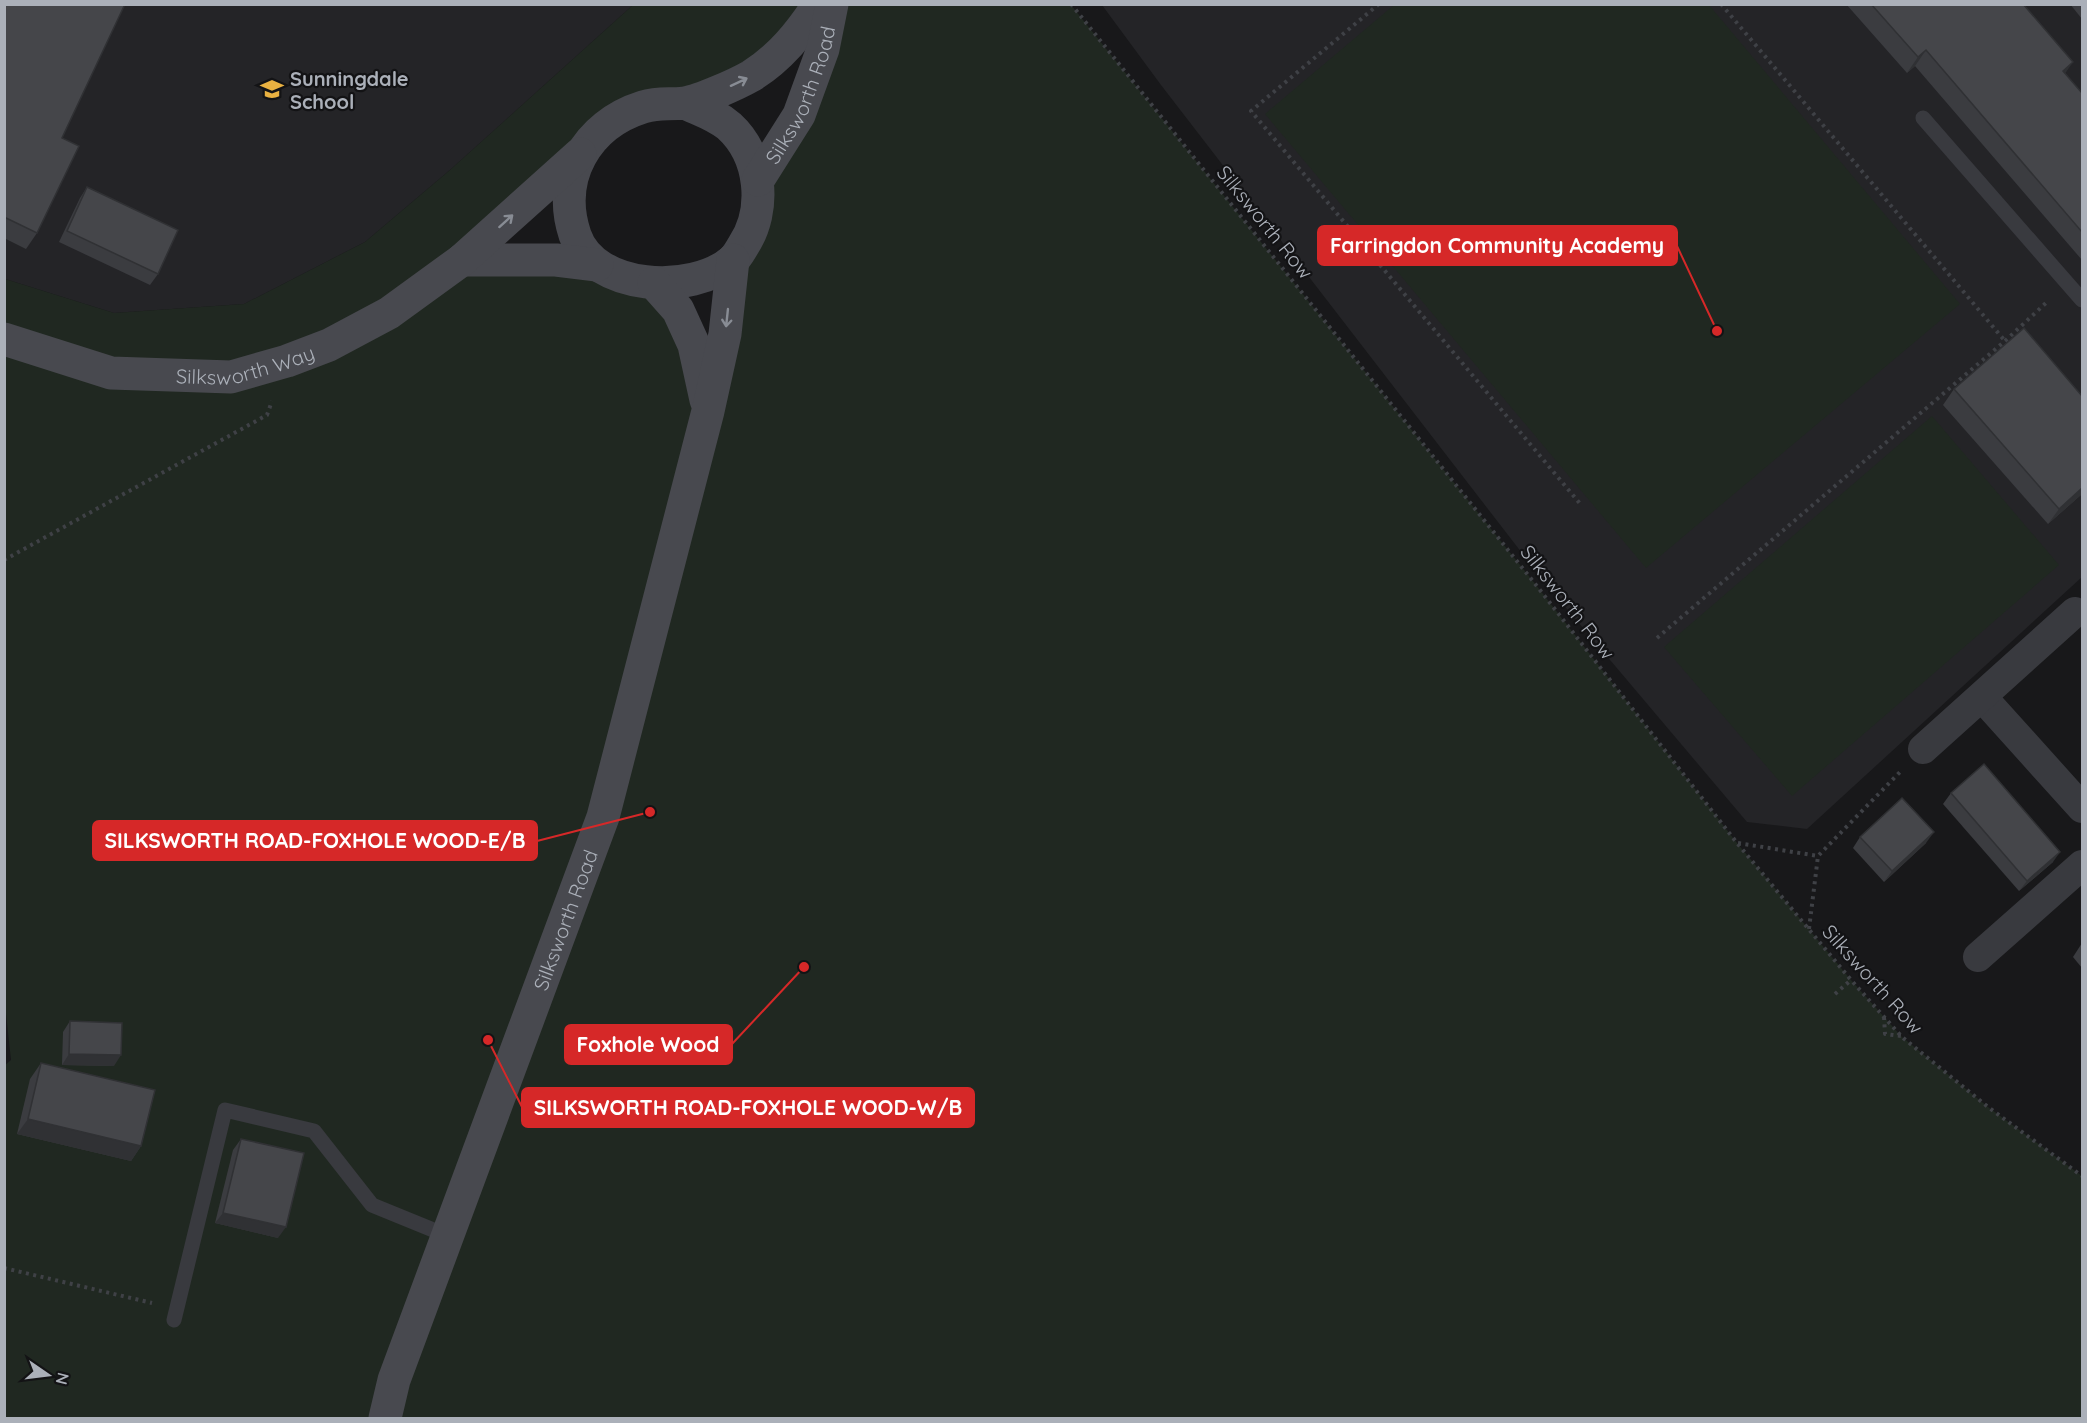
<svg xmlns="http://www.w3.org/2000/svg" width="2087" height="1423" viewBox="0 0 2087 1423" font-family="Quicksand,sans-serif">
<rect width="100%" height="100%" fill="#18181a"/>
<g fill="#242427">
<polygon points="5,5 633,5 450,170 365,242 244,304 114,313 5,279"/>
<polygon points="1102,5 2082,5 2082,577 1807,829 1747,822 1545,583 1161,85"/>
</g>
<g fill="#202821">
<polygon points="633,5 819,5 783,52 662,102 463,260 654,283 708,408 733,260 832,5 1071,5 1536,585 1737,843 1851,980 1902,1037 1988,1107 2082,1176 2082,1418 5,1418 4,1066 11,1060 4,995 5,279 114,313 244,304 365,242 450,170"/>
<polygon points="1394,5 1709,5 1960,304 1646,568 1265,114"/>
<polygon points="1932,416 2059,565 1792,796 1664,647"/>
</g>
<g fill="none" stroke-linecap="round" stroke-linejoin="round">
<g stroke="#3f4146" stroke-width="4" stroke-dasharray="3 4.5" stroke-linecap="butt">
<polyline points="1071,4 1536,585 1737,843 1851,980 1902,1037 1988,1107 2082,1176"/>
<polyline points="1379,4 1251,111 1582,506"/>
<polyline points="1721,4 2005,341"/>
<polyline points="4,560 267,415 272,401"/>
<polyline points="1657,638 2005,341 2047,302"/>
<polyline points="1738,843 1818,856 1901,771"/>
<polyline points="1809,929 1818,856"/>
<polyline points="1835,994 1851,980"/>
<polyline points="1884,1017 1885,1034 1901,1036"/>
<polyline points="4,1268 152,1303"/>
</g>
<g stroke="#393a3f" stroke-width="15">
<polyline points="1923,118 2082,300"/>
<polyline points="174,1320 225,1110 314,1131 372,1205 448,1236"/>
</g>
<g stroke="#393a3f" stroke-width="30">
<polyline points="1982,697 2082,808"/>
<polyline points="1923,749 2075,612"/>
<polyline points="1978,957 2082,865"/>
</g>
<g stroke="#48494f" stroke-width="33">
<path d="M685 103C700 110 716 115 729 126 762 156 767 210 743 246 740 251 737 257 732 261 692 295 594 291 575 235 556 178 586 125 643 107 660 102 668 105 684 103 699 101 737 84 751 76 780 58 800 33 819 4"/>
<path id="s1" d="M758 180 799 115 823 49 832 4"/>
<polyline points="462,260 556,260 597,265"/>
<polyline points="654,283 678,310 694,345 706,400"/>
<path id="s2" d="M4 339 111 373 231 377 287 361 329 345 389 313 462 260 580 154"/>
<path id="s3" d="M385 1418 394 1380 603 817 708 411 725 334 733 260"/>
</g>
</g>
<g fill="#3b3c40">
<polygon points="4,4 62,138 37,233 26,249 4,238"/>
<polygon points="1846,4 2023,4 2065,74 2082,93 2082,260 1915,66 1907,73"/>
<polygon points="2070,4 2082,4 2082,19"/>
<polygon points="87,187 158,274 150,285 59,242 80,198"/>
<polygon points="1954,389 2082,494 2048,524 1943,405"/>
<polygon points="1951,793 2053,862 2019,891 1943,804"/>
<polygon points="1860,837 1926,843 1884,882 1853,848"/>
<polygon points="2082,943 2082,968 2073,957"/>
<polygon points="70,1021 114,1066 62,1065 63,1032"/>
<polygon points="41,1063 141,1146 131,1161 17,1134 30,1079"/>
<polygon points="241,1139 278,1238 215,1223 233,1150"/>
</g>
<g fill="#303134">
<polygon points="1926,50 1915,66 1907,73 1918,57"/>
<polygon points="2073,62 2062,78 2063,71"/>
<polygon points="2082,488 2082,494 2048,524 2059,509"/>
<polygon points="1934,832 1926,843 1884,882 1892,871"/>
<polygon points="2060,852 2053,862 2019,891 2027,881"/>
<polygon points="69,1054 121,1055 114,1066 62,1065"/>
<polygon points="28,1119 141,1146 131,1161 17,1134"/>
<polygon points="223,1213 286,1227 278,1238 215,1223"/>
</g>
<g fill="#45464a" stroke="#303134" stroke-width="1.5">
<polygon points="4,4 125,4 62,138 79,146 37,233 4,217"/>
<polygon points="1871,4 2023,4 2073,62 2063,71 2082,93 2082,232 1926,50 1918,57"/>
<polygon points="87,187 178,230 158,274 67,231"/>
<polygon points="2024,328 2082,396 2082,488 2059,509 1954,389"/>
<polygon points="1984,764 2060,852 2027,881 1951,793"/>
<polygon points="1902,798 1934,832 1892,871 1860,837"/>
<polygon points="70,1021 122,1023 121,1055 69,1054"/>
<polygon points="41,1063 155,1090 141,1146 28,1119"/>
<polygon points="241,1139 304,1153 286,1227 223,1213"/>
</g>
<defs><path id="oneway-shaft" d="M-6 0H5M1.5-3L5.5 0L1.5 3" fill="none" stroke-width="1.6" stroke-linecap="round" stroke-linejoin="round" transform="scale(1.5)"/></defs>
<g stroke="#888c94">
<use href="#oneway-shaft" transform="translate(739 82) rotate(-25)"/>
<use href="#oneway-shaft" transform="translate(506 221) rotate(-42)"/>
<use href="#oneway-shaft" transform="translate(727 318) rotate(96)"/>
</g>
<defs>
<g id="school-bare" transform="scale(1.8)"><path d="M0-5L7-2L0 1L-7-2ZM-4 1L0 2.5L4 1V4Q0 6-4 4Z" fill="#e9b141" stroke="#131315" stroke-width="2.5" paint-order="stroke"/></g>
</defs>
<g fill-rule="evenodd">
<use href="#school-bare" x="272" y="89"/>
</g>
<g text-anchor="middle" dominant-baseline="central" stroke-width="4.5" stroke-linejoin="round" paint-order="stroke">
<g font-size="20" font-weight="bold" fill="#abb0b9" stroke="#131315" text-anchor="start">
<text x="290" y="78">Sunningdale<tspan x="290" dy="23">School</tspan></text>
</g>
<g font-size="20" fill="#abb0b9" stroke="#131315">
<text stroke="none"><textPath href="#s1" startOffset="96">Silksworth Road</textPath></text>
<text transform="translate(1265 222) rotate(51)">Silksworth Row</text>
<text stroke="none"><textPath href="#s2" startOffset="248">Silksworth Way</textPath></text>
<text transform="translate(1568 602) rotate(52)">Silksworth Row</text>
<text stroke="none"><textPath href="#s3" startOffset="530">Silksworth Road</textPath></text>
<text transform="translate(1873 979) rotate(48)">Silksworth Row</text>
</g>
</g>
<path fill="none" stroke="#d62828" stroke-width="2" d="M1717 331L1677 246M650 812L537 841M804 967L732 1044M488 1040L522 1107"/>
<g fill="#d62828" stroke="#131315" stroke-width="2">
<circle cx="1717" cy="331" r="6"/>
<circle cx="650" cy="812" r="6"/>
<circle cx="804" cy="967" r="6"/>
<circle cx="488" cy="1040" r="6"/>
</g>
<g fill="#d62828" stroke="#d62828" stroke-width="2">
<rect x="1318" y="226" width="359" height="39" rx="6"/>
<rect x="93" y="821" width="444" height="39" rx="6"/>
<rect x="565" y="1025" width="167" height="39" rx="6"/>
<rect x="522" y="1088" width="452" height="39" rx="6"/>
</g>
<g font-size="21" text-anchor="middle" font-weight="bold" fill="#fff">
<text x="1497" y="253">Farringdon Community Academy</text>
<text x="315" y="848">SILKSWORTH ROAD-FOXHOLE WOOD-E/B</text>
<text x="648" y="1052">Foxhole Wood</text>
<text x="748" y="1115">SILKSWORTH ROAD-FOXHOLE WOOD-W/B</text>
</g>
<rect width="2087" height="1423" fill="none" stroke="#abb0b9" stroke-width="12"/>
<g transform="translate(48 1375) rotate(104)" stroke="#131315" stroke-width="4.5" paint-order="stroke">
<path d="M0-4.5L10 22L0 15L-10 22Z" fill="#abb0b9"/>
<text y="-9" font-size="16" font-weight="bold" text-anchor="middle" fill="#abb0b9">N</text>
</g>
</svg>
